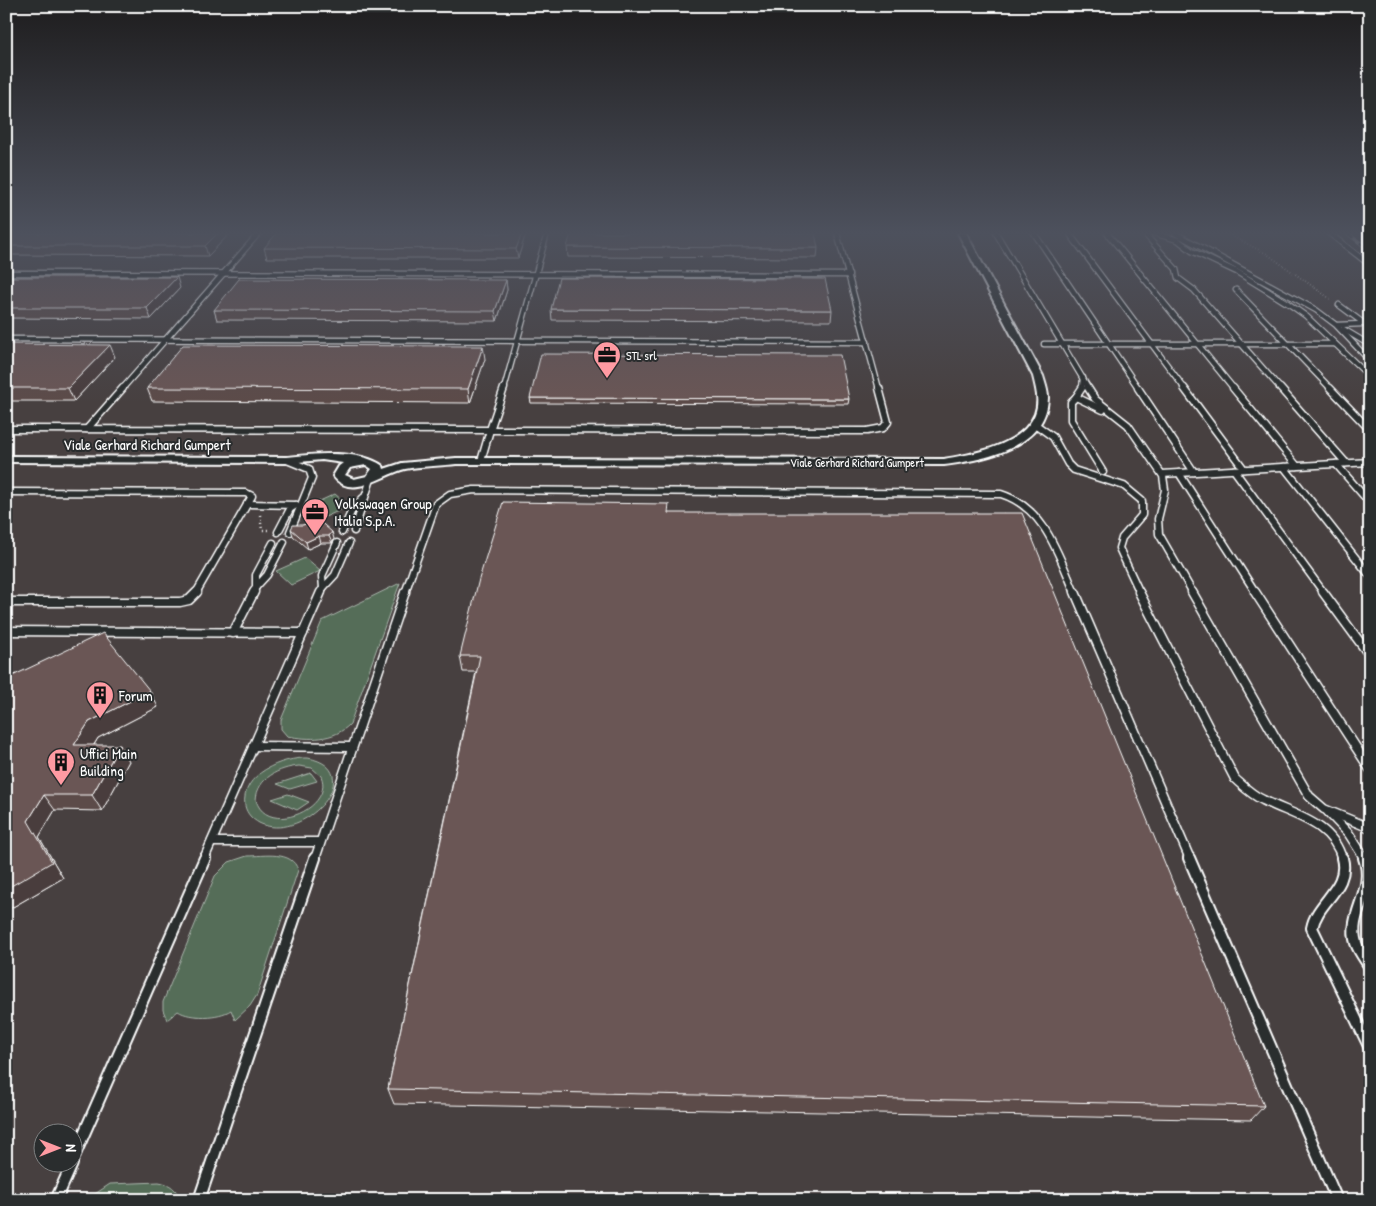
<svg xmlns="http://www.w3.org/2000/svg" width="1376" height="1206" viewBox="0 0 1376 1206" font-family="'Patrick Hand',sans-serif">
<rect width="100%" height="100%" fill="#373536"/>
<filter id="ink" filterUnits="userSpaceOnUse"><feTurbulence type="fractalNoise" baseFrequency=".02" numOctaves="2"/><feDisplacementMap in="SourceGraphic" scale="10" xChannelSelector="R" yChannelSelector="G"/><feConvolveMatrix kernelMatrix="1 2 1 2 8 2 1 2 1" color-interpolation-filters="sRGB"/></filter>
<g filter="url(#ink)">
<path fill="#463f3f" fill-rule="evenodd" d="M6 233H1362L1370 239V1200H6ZM42 1134H72V1164H42Z"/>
<g fill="#556d59" stroke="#aab6ac" fill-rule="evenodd">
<polygon points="335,494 349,506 323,518 309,506"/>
<polygon points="305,558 320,571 291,585 276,571"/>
<path d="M400 583 350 724C334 741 309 740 287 736L281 729V720L322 621Z"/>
<path d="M308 758C371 770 303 845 259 823 252 819 247 814 245 806 240 774 283 757 308 758ZM299 766 312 768 321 776C335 809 266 837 256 800 257 778 279 768 299 766Z"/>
<polygon points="311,773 317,781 290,789 277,784"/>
<polygon points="288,794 309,802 297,810 272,799"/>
<path d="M247 856C264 856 292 850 298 870L257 995 250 1006 235 1020 231 1010C219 1018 190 1019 178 1011L167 1020 163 1010V1002L215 876 229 862Z"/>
<path d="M159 1182C171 1184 176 1189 181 1200H86L110 1184Z"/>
</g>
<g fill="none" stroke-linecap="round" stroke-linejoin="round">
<g stroke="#fff" stroke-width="7">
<g id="lane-far3">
<polyline points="837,233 879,389"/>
<polyline points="996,233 1089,389"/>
<polyline points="1034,233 1139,389"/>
<polyline points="1069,233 1185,389"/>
<polyline points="1107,233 1234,389"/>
<polyline points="1144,233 1176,269 1178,278 1194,290 1281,389"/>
<polyline points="1153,233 1178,240 1192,251 1237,272 1289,304 1306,316 1370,377"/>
<polyline points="1175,233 1316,310 1336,325 1370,361"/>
<polyline points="1329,233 1370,265"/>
<polyline points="6,273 849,275"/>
<polyline points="1236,290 1331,389"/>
<polyline points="1339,305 1370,328"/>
<polyline points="1337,325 1363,324"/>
<polyline points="1343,329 1370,345"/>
<polyline points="6,339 867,342"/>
<polyline points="1044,344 1335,344"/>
<polyline points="122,389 259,233"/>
<polyline points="504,389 547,233"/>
<polyline points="1082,389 1083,378"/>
</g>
</g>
<g stroke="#fff" stroke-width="9">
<g id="lane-far2">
<polyline points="504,388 490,430 867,431 883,428 888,422 879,388"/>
<polyline points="1082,388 1076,397 1103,410"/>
<polyline points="1088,388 1095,399 1128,425 1163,476 1165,490 1158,519 1159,534 1193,593"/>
<polyline points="1138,388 1194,472"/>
<polyline points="1184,388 1244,469"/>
<polyline points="1233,388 1297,466"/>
<polyline points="1280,388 1346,463"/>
<polyline points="1330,388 1370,430"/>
<polyline points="1076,397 1071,402 1071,420 1103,472"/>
<polyline points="1035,424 1053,437 1068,464 1074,470 1124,486 1142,501 1142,515 1122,538 1119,548 1140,593"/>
<polyline points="6,429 490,430 481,461"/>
<polyline points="87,429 123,388"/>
<polyline points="287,460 309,469 312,478 290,532"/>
<polyline points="1336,464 1370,503"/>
<polyline points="1284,467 1370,576"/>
<polyline points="1234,470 1324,593"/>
<polyline points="1179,473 1256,593"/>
<polyline points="1162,474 1370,462"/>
<polyline points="6,492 246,493 252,496 196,593"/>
<polyline points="247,504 296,505"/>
<polyline points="354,531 371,479"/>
<polyline points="278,532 290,509 296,505"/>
<polyline points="342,532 352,510 363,498"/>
<polyline points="256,587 267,575 284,542"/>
<polyline points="323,588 335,575 349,543"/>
<polyline points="253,593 256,587 256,575 273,543"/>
<polyline points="321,593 323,588 322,576 337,543"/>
<path d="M405 593 436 504 450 494 474 490 1001 494C1045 508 1058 554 1075 593"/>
</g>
</g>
<g stroke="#fff" stroke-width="11">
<g id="lane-far1">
<polyline points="1075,592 1190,859"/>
<path d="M1139 592 1235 779C1244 787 1252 795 1263 800 1294 816 1332 822 1342 859"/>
<polyline points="1192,592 1309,796 1324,809 1370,828"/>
<polyline points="1255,592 1370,769"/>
<polyline points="1323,592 1370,656"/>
<polyline points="6,602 180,602 189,600 197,592"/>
<polyline points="6,631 303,633"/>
<polyline points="233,633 254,592"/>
<polyline points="253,746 352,747"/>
<polyline points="1328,812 1349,834 1365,859"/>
<polyline points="212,842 320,842"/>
<polyline points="204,859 321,592"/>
<polyline points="315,859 405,592"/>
</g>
</g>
<g stroke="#fff" stroke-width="14">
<g id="lane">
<polyline points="1189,858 1337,1200"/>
<path d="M1342 858C1350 888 1317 901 1312 928L1370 1048"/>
<path d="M1364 858C1376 890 1347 914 1356 943 1359 952 1365 959 1370 967"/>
<polyline points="72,1161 205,858"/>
<polyline points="56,1200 72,1164"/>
<polyline points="199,1200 315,858"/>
</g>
</g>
<g stroke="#fff" stroke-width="4">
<path id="street" d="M958 233H966L1043 376C1045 383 1048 391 1048 398 1046 448 983 460 944 465L456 464C439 466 421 466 405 469 383 474 352 501 333 476L339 466 343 463 322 460 287 463 6 462V456L287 457C315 454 360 449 383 466L384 469 402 463 456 458 944 459C973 454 1022 446 1035 414 1040 401 1036 389 1033 376ZM366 465 372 469 367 476 354 479 345 475 350 468Z"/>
</g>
<polyline stroke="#fff" stroke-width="2" stroke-dasharray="0.5 2.5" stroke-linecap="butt" points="1226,233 1267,254 1332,300"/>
<polyline stroke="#fff" stroke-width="2.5" stroke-dasharray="1 3" stroke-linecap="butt" points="260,515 262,530 268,530"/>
<use href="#lane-far3" stroke="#2a2d2e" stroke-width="4.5"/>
<use href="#lane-far2" stroke="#2a2d2e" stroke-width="6"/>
<use href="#lane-far1" stroke="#2a2d2e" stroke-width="8"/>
<use href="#lane" stroke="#2a2d2e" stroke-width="10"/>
<use href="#street" fill="#2a2d2e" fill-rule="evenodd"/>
<g stroke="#fff" stroke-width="4">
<polyline id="rail" points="1347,233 1370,250"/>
</g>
<use href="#rail" stroke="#2a2d2e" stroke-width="2.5" stroke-dasharray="8" stroke-linecap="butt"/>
</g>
<g fill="#5b4b49" stroke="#fff">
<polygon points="6,233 230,233 208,256 6,255"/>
<polygon points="526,233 518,258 267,258 264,248"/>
<polygon points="567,247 818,248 817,258 568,257"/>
<polygon points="6,277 180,288 151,319 6,318"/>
<polygon points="506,280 507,290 497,321 217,320 214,310"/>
<polygon points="551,309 832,310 831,321 552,320"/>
<polygon points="6,344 115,357 74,401 6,401"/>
<polygon points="485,359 470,403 152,401 147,388"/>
<polygon points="530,398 849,399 848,404 531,403"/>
<polygon points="669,513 1264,1106 1251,1120 394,1104 388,1089 476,672 463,672 460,656"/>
<polygon points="317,519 334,539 332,543 321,543 308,549 293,536 291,529 303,525"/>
<polygon points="6,679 158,707 98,738 94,745 129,761 102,811 55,810 39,837 63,878 6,911"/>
</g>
<g fill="#4a3d3c" stroke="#fff">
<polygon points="218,233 230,233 208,256 205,246"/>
<polygon points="522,233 526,233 518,258 516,249"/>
<polygon points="177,277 180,288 151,319 147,308"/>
<polygon points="506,280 507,290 497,321 495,311"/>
<polygon points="110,345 115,357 74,401 68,388"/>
<polygon points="483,346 485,359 470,403 468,389"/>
<polygon points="332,532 334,539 332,543 329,536"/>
<polygon points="319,536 321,543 308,549 306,542"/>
<polygon points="150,691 158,707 98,738 84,761 74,745 89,722"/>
<polygon points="120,745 129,761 102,811 92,795"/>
<polygon points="44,795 55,810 39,837 63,878 6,911 6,889 28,821"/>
</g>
<g fill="#6a5755" stroke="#fff">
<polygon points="6,233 218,233 205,246 6,246"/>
<polygon points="277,233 522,233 516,249 264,248"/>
<polygon points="571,233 815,233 818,248 567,247"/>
<polygon points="6,277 177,277 147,308 6,308"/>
<polygon points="559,278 825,279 832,310 551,309"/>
<polygon points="239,279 506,280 495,311 214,310"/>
<polygon points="6,344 110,345 68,388 6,388"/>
<polygon points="183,345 483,346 468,389 147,388"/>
<polygon points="541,354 840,355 849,399 530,398"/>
<polygon points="503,502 669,504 668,513 1022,513 1264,1106 388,1089 480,656 460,656 479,579"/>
<polygon points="317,519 332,532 329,536 319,536 306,542 291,529 293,525 303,525"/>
<polygon points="103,633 150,691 89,722 74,745 120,745 92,795 44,795 28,821 52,862 6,889 6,679"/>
</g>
</g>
<linearGradient id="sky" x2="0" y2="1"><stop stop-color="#1e1d1e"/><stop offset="0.58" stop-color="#4d515d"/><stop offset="1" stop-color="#4d515d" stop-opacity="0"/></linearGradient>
<rect width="1376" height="402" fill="url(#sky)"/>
<defs>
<g id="office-pin" transform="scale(1.4375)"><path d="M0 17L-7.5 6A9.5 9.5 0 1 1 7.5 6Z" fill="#ff9aa2" stroke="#2a2d2e"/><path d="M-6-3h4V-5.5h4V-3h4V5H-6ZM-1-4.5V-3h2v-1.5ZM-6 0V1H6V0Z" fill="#111"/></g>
<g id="building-pin" transform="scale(1.4375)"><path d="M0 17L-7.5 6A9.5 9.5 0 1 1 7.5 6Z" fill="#ff9aa2" stroke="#2a2d2e"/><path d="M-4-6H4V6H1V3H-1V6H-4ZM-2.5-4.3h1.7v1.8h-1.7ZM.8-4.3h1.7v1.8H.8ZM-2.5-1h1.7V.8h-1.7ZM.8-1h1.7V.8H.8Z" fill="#111"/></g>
</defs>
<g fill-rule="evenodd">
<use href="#office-pin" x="607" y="355"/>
<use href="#office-pin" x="315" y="512"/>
<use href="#building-pin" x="100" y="695"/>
<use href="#building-pin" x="61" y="762"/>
</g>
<g text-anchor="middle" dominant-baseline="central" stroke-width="4" stroke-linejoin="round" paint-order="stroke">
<g font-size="12" fill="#fff" stroke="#2a2d2e" text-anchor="start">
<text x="626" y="355">STL srl</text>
</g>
<g font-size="12" fill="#fff" stroke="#2a2d2e">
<text x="857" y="462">Viale Gerhard Richard Gumpert</text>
</g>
<g font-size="15" fill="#fff" stroke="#2a2d2e">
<text x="147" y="444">Viale Gerhard Richard Gumpert</text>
</g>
<g font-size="15" fill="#fff" stroke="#2a2d2e" text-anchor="start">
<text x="334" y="503">Volkswagen Group<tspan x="334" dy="17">Italia S.p.A.</tspan></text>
<text x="119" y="695">Forum</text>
<text x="80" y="753">Uffici Main<tspan x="80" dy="17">Building</tspan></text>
</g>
</g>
<rect width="1376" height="1206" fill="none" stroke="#2a2d2e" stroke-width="25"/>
<rect x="12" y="12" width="1351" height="1181" fill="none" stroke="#fff" stroke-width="2" filter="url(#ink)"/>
<g transform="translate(58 1148) rotate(90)"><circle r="24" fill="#2a2d2e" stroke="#7f8182"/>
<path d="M0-4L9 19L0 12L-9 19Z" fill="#ff9aa2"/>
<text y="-8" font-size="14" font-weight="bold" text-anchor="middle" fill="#ffffff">N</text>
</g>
</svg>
